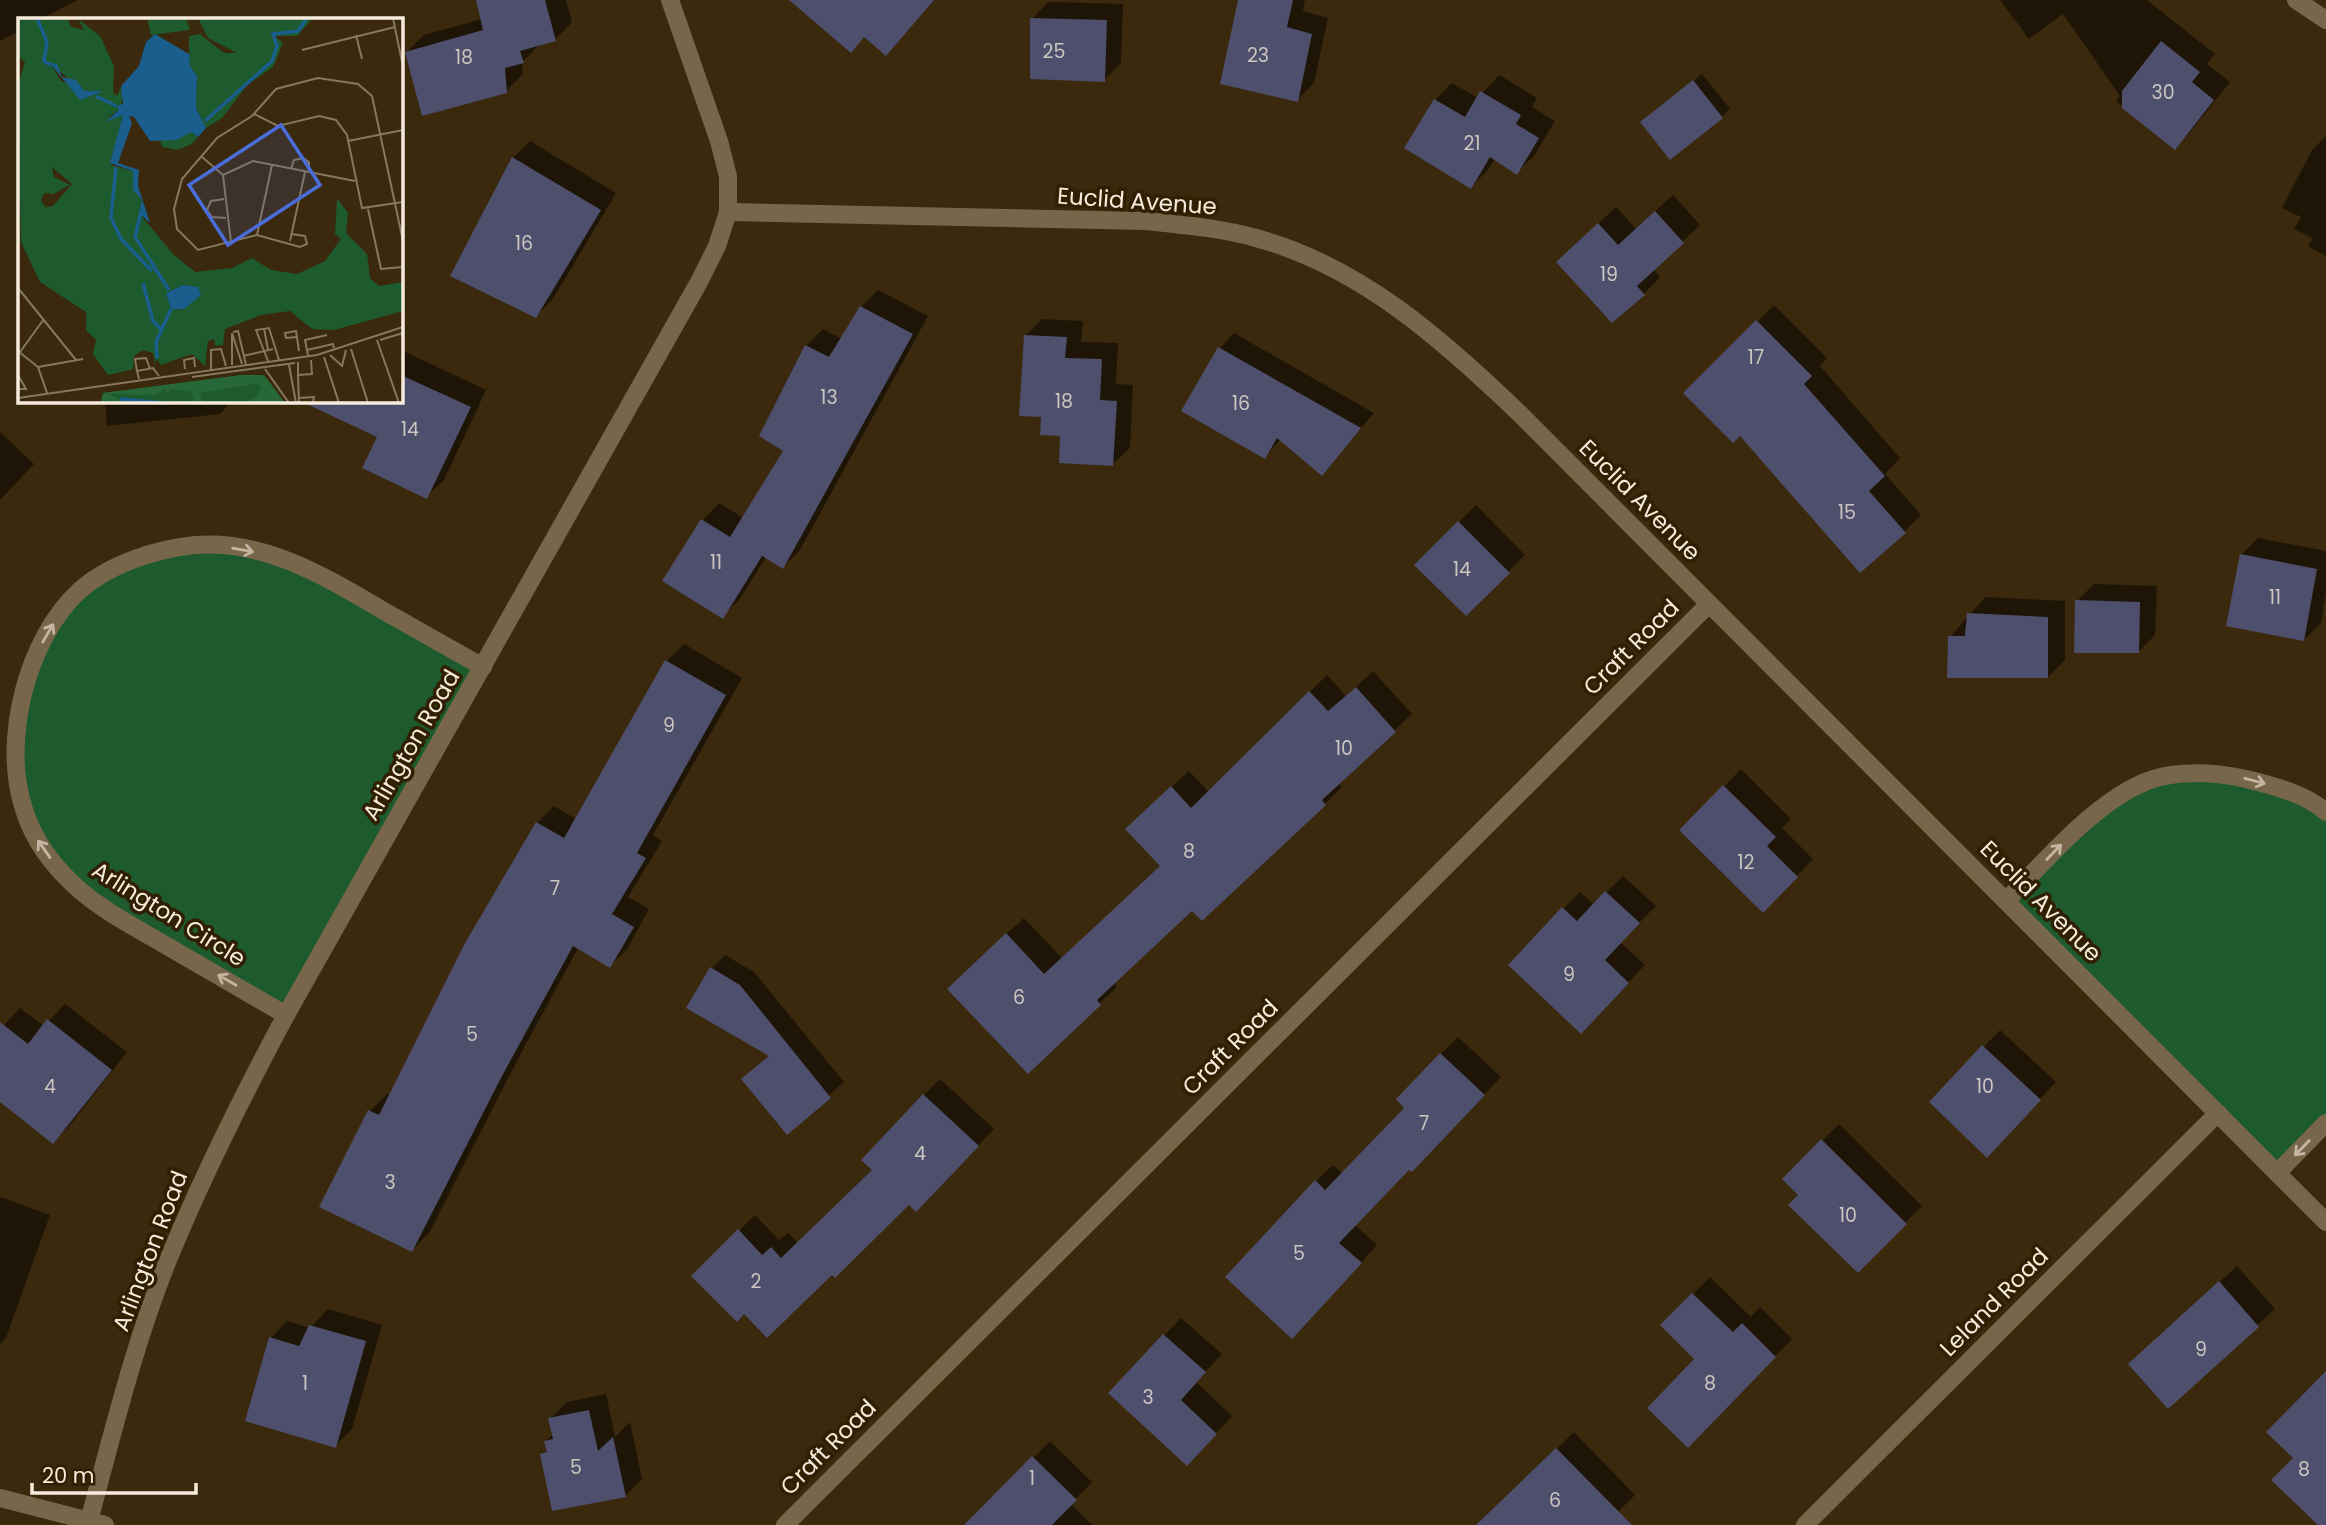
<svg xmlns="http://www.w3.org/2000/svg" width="2326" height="1525" viewBox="0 0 2326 1525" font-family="Poppins,sans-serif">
<rect width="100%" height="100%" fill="#3a290c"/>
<g fill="#1d5a2d">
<polygon points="196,545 281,558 483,667 286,1015 63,874 22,806 18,719 51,627 110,569"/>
<polygon points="2239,776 2326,812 2326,1123 2277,1173 2006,901 2077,828 2153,779"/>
</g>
<g fill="#0007">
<polygon points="0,0 78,0 41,19 19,19 19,31 0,41"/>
<polygon points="477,0 566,0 572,22 556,39 541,43 522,62 523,74 506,91 407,52 424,35 482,19"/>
<polygon points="1240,0 1305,0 1303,11 1328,18 1314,83 1297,100"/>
<polygon points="2000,0 2147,0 2215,54 2207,64 2230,82 2191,131 2175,148 2116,101 2120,96 2063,14 2029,39"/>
<polygon points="1048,2 1123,4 1121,63 1104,80 1032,19"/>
<polygon points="1702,74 1730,109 1722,117 1650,114"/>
<polygon points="1499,75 1537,98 1532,107 1555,121 1534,156 1517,172 1495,158 1488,170 1471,187 1435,100 1452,83 1478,98"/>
<polygon points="2326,136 2326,256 2308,246 2313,238 2294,229 2301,217 2282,208 2312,150"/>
<polygon points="530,141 616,193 553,299 536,316 513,158"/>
<polygon points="1673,195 1700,225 1653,269 1660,277 1644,294 1575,245 1616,207 1636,229"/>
<polygon points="878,290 928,316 800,550 783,567 766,557 739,600 722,616 703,520 719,503 744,518 785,451 806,346 823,329 842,339 861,307"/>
<polygon points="1774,305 1827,358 1820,366 1900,458 1885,474 1921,515 1904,532 1740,433 1686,393"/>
<polygon points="1042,319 1083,321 1081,342 1118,343 1116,384 1133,385 1130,448 1113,464 1062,435 1043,416 1025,336"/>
<polygon points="1234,333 1374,413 1322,473 1281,439 1264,457 1184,411 1220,348"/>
<polygon points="401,350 486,390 444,480 427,496 380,436 344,419 353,401 401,401"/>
<polygon points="105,401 232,401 220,414 107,426"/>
<polygon points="0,432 34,464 0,500"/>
<polygon points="1476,505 1525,555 1466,613 1416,565"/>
<polygon points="2258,538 2326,551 2326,592 2321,623 2304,640 2241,555"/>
<polygon points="2094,584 2157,586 2155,635 2138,652 2077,601"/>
<polygon points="1985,597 2065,601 2065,660 2048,677 1950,637"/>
<polygon points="684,644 742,678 653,835 662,841 628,897 649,909 627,949 610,966 578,948 519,1057 429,1233 412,1250 321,1206 370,1111 387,1094 391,1096 537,823 554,806 576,819 667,661"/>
<polygon points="1373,671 1412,714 1338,783 1342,787 1325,804 1202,919 1192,908 1113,982 1117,987 1029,1071 966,972 1024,918 1062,958 1162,866 1144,812 1189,771 1209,792 1327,675 1346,696"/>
<polygon points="1741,769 1791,819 1782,828 1813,859 1763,911 1681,830"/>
<polygon points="1623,876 1656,906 1620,942 1645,965 1597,1014 1563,909 1580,892 1594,905"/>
<polygon points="725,955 754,972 844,1082 787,1132 744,1079 770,1055 711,969"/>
<polygon points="65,1004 127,1052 70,1125 53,1142 0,1100 0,1029 20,1008 44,1026"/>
<polygon points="2000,1030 2056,1082 2004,1138 1931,1102"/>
<polygon points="1458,1037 1501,1077 1428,1153 1409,1168 1355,1225 1377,1245 1309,1320 1316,1181 1333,1165 1343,1174 1407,1108 1441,1054"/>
<polygon points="940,1079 994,1129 932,1194 909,1203 832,1272 744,1312 693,1276 755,1215 779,1240 788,1233 798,1243 874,1170 924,1095"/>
<polygon points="1839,1124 1922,1206 1858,1270 1801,1195 1784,1179"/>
<polygon points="0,1197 50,1215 6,1338 0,1344"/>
<polygon points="2237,1266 2275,1309 2168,1406 2147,1348"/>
<polygon points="1710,1277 1751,1317 1760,1307 1792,1339 1688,1446 1696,1359 1663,1325"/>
<polygon points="328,1309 382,1325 352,1429 335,1446 271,1338 287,1321 310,1328"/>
<polygon points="1181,1318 1222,1354 1196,1382 1232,1416 1204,1447 1110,1393"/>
<polygon points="606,1394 615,1437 630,1422 642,1479 625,1496 542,1455 548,1449 546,1441 553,1434 550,1419 567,1402"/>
<polygon points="1574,1432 1635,1495 1605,1525 1530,1525 1505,1500"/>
<polygon points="1050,1441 1092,1482 1071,1504 1092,1525 968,1525"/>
</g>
<g fill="#4d4f6d">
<polygon points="476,0 545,0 556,41 520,51 524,63 505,68 507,93 422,116 405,52 483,30"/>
<polygon points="789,0 934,0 886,56 864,37 851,53"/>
<polygon points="1238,0 1293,0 1287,27 1312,34 1298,102 1220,84"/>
<polygon points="1030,18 1107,20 1105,82 1030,79"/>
<polygon points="2161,41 2200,72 2192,82 2214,100 2175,150 2122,108 2122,91"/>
<polygon points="1693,80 1723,118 1670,160 1640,122"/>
<polygon points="1480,91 1521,115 1516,124 1539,138 1517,175 1490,157 1471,189 1404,148 1434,99 1465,117"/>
<polygon points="512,157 601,210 536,318 450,276"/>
<polygon points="1655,211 1684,243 1637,286 1645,295 1612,323 1556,262 1598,223 1618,245"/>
<polygon points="860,306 913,334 783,569 762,556 723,619 662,581 701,519 730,537 783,451 759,436 805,345 829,357"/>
<polygon points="1756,320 1812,376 1804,384 1885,476 1869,491 1906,533 1860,573 1740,436 1733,443 1683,393"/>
<polygon points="1024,335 1067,337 1065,358 1102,359 1100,400 1117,401 1113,466 1059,463 1060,436 1040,435 1041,417 1019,416"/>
<polygon points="1218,347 1361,428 1322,476 1277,438 1265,459 1181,411"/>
<polygon points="401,375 471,407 427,499 362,468 377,437 300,401 401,401"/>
<polygon points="1458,521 1510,573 1466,616 1414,565"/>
<polygon points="2240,554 2317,569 2304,641 2226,626"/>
<polygon points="2075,600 2140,602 2139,653 2074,653"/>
<polygon points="1967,613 2048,617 2048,678 1947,678 1948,636 1965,636"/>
<polygon points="665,660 726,695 637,853 646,858 612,914 634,927 610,968 573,946 502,1076 412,1252 319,1207 368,1110 379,1115 465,943 536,822 564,838"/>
<polygon points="1356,687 1396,732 1322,800 1326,805 1202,921 1192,911 1097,1000 1101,1005 1028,1074 947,989 1006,933 1044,974 1160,866 1125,829 1171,786 1191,808 1309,691 1328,711"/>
<polygon points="1723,785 1776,837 1767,846 1798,877 1763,913 1679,830"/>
<polygon points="1605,891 1640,923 1605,960 1629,983 1581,1034 1508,965 1562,907 1577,921"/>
<polygon points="710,967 740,985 831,1098 787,1135 741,1079 769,1056 686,1008"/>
<polygon points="47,1019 112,1070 53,1144 0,1102 0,1022 28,1044"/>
<polygon points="1982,1045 2041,1100 1987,1158 1929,1102"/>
<polygon points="1440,1053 1485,1095 1412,1172 1409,1170 1339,1243 1362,1263 1292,1339 1225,1277 1315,1180 1325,1190 1404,1108 1396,1099"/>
<polygon points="923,1094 979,1146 916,1212 909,1205 835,1278 832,1275 767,1338 744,1314 737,1322 691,1276 738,1229 762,1255 771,1247 781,1258 872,1170 861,1160"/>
<polygon points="1821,1139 1907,1224 1858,1273 1788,1205 1798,1195 1782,1179"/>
<polygon points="2219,1281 2259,1327 2168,1409 2128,1364"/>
<polygon points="1692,1293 1733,1332 1742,1323 1776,1357 1688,1448 1647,1408 1694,1359 1660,1325"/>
<polygon points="309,1325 366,1341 336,1448 245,1421 269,1337 299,1346"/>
<polygon points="1163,1334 1206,1372 1181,1400 1217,1434 1187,1466 1108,1393"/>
<polygon points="2326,1371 2326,1525 2318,1525 2271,1480 2293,1458 2266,1432"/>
<polygon points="589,1410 598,1451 613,1437 626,1497 552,1511 540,1454 547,1452 544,1441 553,1439 548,1418"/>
<polygon points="1556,1448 1632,1525 1476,1525"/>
<polygon points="1032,1456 1077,1500 1052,1525 964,1525"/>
</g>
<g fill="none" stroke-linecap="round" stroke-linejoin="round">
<g stroke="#78664b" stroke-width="18">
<polyline points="2296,0 2326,20"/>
<path d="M728 212 1146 221C1183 225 1220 228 1256 238 1360 266 1443 340 1519 413L2326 1222"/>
<path d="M2006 901C2046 860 2099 797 2153 779 2185 769 2227 773 2258 782 2281 788 2308 796 2326 812"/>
<path d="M286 1015C246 992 206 969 167 946 131 925 91 905 63 874 45 855 30 831 23 806 2 739 27 639 79 591 109 564 156 549 195 545 264 539 326 577 382 610 416 629 449 648 483 667"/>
<polyline points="2277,1173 2326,1123"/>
<polyline points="0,1498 105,1525"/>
<path d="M89 1521C112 1436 133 1348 166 1265 201 1179 242 1097 286 1015L699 282 717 246 728 212V176L719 141 670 0"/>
<polyline points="785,1525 1709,604"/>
<polyline points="1805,1525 2218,1113"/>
</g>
</g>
<defs><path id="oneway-shaft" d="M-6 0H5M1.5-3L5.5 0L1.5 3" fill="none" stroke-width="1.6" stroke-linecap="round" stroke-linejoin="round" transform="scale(1.75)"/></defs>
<g stroke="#c4b6a2">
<use href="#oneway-shaft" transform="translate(243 550) rotate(10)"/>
<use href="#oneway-shaft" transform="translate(48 633) rotate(-60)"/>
<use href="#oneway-shaft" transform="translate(2255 781) rotate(15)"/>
<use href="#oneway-shaft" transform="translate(44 849) rotate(-125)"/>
<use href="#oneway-shaft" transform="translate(2054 852) rotate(-46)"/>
<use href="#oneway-shaft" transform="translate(227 980) rotate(-150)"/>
<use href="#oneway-shaft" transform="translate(2302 1148) rotate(134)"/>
</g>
<g text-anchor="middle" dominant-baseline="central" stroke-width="7" stroke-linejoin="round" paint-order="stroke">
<g font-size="19" fill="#ccc5c0">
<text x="1054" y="51">25</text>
<text x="1258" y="55">23</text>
<text x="464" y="57">18</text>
<text x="2163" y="92">30</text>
<text x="1472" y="143">21</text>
<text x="524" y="243">16</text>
<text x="1609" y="274">19</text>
<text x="1756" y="357">17</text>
<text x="829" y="397">13</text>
<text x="1064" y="401">18</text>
<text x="1241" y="403">16</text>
<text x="410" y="429">14</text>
<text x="1847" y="512">15</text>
<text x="716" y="562">11</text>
<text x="1462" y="569">14</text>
<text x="2275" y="597">11</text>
<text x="669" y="725">9</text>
<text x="1344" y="748">10</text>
<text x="1189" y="851">8</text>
<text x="1746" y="862">12</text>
<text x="555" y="888">7</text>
<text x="1569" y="974">9</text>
<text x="1019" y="997">6</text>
<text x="472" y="1034">5</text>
<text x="50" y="1086">4</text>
<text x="1985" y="1086">10</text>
<text x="1424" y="1123">7</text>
<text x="920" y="1153">4</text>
<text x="390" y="1182">3</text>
<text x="1848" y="1215">10</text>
<text x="1299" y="1253">5</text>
<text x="756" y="1281">2</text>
<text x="2201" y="1349">9</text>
<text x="305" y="1383">1</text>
<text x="1710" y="1383">8</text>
<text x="1148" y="1397">3</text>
<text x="576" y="1467">5</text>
<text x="2304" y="1469">8</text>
<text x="1032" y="1478">1</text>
<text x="1555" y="1500">6</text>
</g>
<g font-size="23" fill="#f7ecdc" stroke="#301f02">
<text transform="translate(1137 201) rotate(4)">Euclid Avenue</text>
<text transform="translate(1640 500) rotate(45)">Euclid Avenue</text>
<text transform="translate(1631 647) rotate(-45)">Craft Road</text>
<text transform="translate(411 745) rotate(-60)">Arlington Road</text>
<text transform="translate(2041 901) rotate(45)">Euclid Avenue</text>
<text transform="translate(169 914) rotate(32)">Arlington Circle</text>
<text transform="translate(1230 1047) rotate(-45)">Craft Road</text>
<text transform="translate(150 1251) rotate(-69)">Arlington Road</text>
<text transform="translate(1994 1302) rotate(-45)">Leland Road</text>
<text transform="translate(828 1447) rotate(-45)">Craft Road</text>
</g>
</g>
<g transform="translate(18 18)">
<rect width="385" height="385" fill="#3a290c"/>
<path d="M0 0H49L53 9 66 12 60 1 82 18 96 48 95 74 99 78 103 70 105 79 101 92 92 98 90 102 105 97 93 147 115 153V172L124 182 121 195 155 236 177 254 214 250 234 240 253 252 279 256 307 243 323 221 317 216 319 180 330 195 328 215 349 236 352 260 361 268 385 264V293L316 312 294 311 272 293 243 297 207 311 205 327 197 328 196 321 190 323 187 348 174 336 143 347 139 341 137 346 135 335 125 332 116 338 115 351 90 357 75 336 78 322 68 312V294L22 264 3 224 0 67 7 44 0 38ZM33 46 66 73H83L63 81 53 67 43 63ZM34 149 54 166 35 188 28 189 23 183 26 175 35 176 52 167 36 159ZM165 267 179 269 178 280 165 292 153 290 148 275ZM129 0H168L172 12 133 17ZM180 0H295L279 18H256L265 25 255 49 229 67 204 100 188 110 178 90 179 61 171 45V18L182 16 206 35H219L190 20ZM173 114 180 119 174 126 159 132 144 129 142 122ZM224 357H246L267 385 83 383 85 375Z" fill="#1d5a2d" fill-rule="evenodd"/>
<path d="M224 357H246L267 385H226L240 377 244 368 237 366 181 375 186 385H176L174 374 153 371 149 376 147 371 136 377 91 376 110 385H83L85 375Z" fill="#286838"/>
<path d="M137 16 171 36 172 48 179 58 178 90 188 110 180 119 173 114 159 122 132 123 116 99 111 98 114 105 100 145 121 152 120 168 132 205 121 195 124 182 115 172V153L92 145 105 97 87 104 101 92 98 88 105 86 103 68 121 48 128 24ZM32 45 39 46 44 59 58 62 66 73H85L62 82ZM165 267 180 269 183 277 166 291H153L148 275Z" fill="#1a5e8e"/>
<path fill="none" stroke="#1a5e8e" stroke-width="3.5" d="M19 0 29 24 26 43 33 47M78 78 98 88M187 103 254 43 259 28 255 16 280 13 289 0M98 149 93 200 103 221 134 253M123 194 117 219 151 272M125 265 135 303 144 312M139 340 138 324 153 291M102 381 146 385"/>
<path fill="none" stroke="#86775f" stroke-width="2" d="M375 0 385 49M338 17 344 41M284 32 377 9M236 96 260 108 301 98 318 102 329 117 344 190 385 184M330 123 385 112M183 138 205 157 213 224M273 151 276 142 285 140 291 144V155M205 157 235 143 337 163M206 181 193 183 189 192 194 199 208 200M350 191 363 251 385 249M273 216 287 218 289 226 282 229 239 217 180 232 159 211 156 191 164 161 199 120 234 98 258 71 300 60 340 66 354 78 385 223M239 217 254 147M272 223 287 154M0 270 58 342M246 310 250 332M215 314 220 313 228 347M279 319 268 320 267 315 278 313 281 333M359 322 381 385M362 322 385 315M333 331 350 385M289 332 287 322 309 317M0 333 20 349 29 375M2 334 26 301M312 337 324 348 328 332M225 338 255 331M290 338 289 332 315 326 316 330M306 339 321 385M250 343 238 312 251 310 261 342M280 344V357L294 356 293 342M214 347V315L224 346M271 347 278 385M20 349 65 341M167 351 166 342 176 340 177 349M247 351 271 385M193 352V332L203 331 208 348M119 353 117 341 128 340 132 351M0 357 8 371H0M280 357 281 385M174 359 277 345M121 361 119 353 135 350 141 358M0 380 299 337 385 309M280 380 296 379 295 385"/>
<path fill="#496ed9" fill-opacity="0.15" stroke="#496ed9" stroke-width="3.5" d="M263 107 302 167 210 227 171 167Z"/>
<rect width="385" height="385" fill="none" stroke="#f7ecdc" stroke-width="3.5"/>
</g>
<path d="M32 1483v10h164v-10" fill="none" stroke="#f7ecdc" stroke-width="3.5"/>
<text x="42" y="1483" font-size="21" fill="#f7ecdc" stroke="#301f02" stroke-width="5" paint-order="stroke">20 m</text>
</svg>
